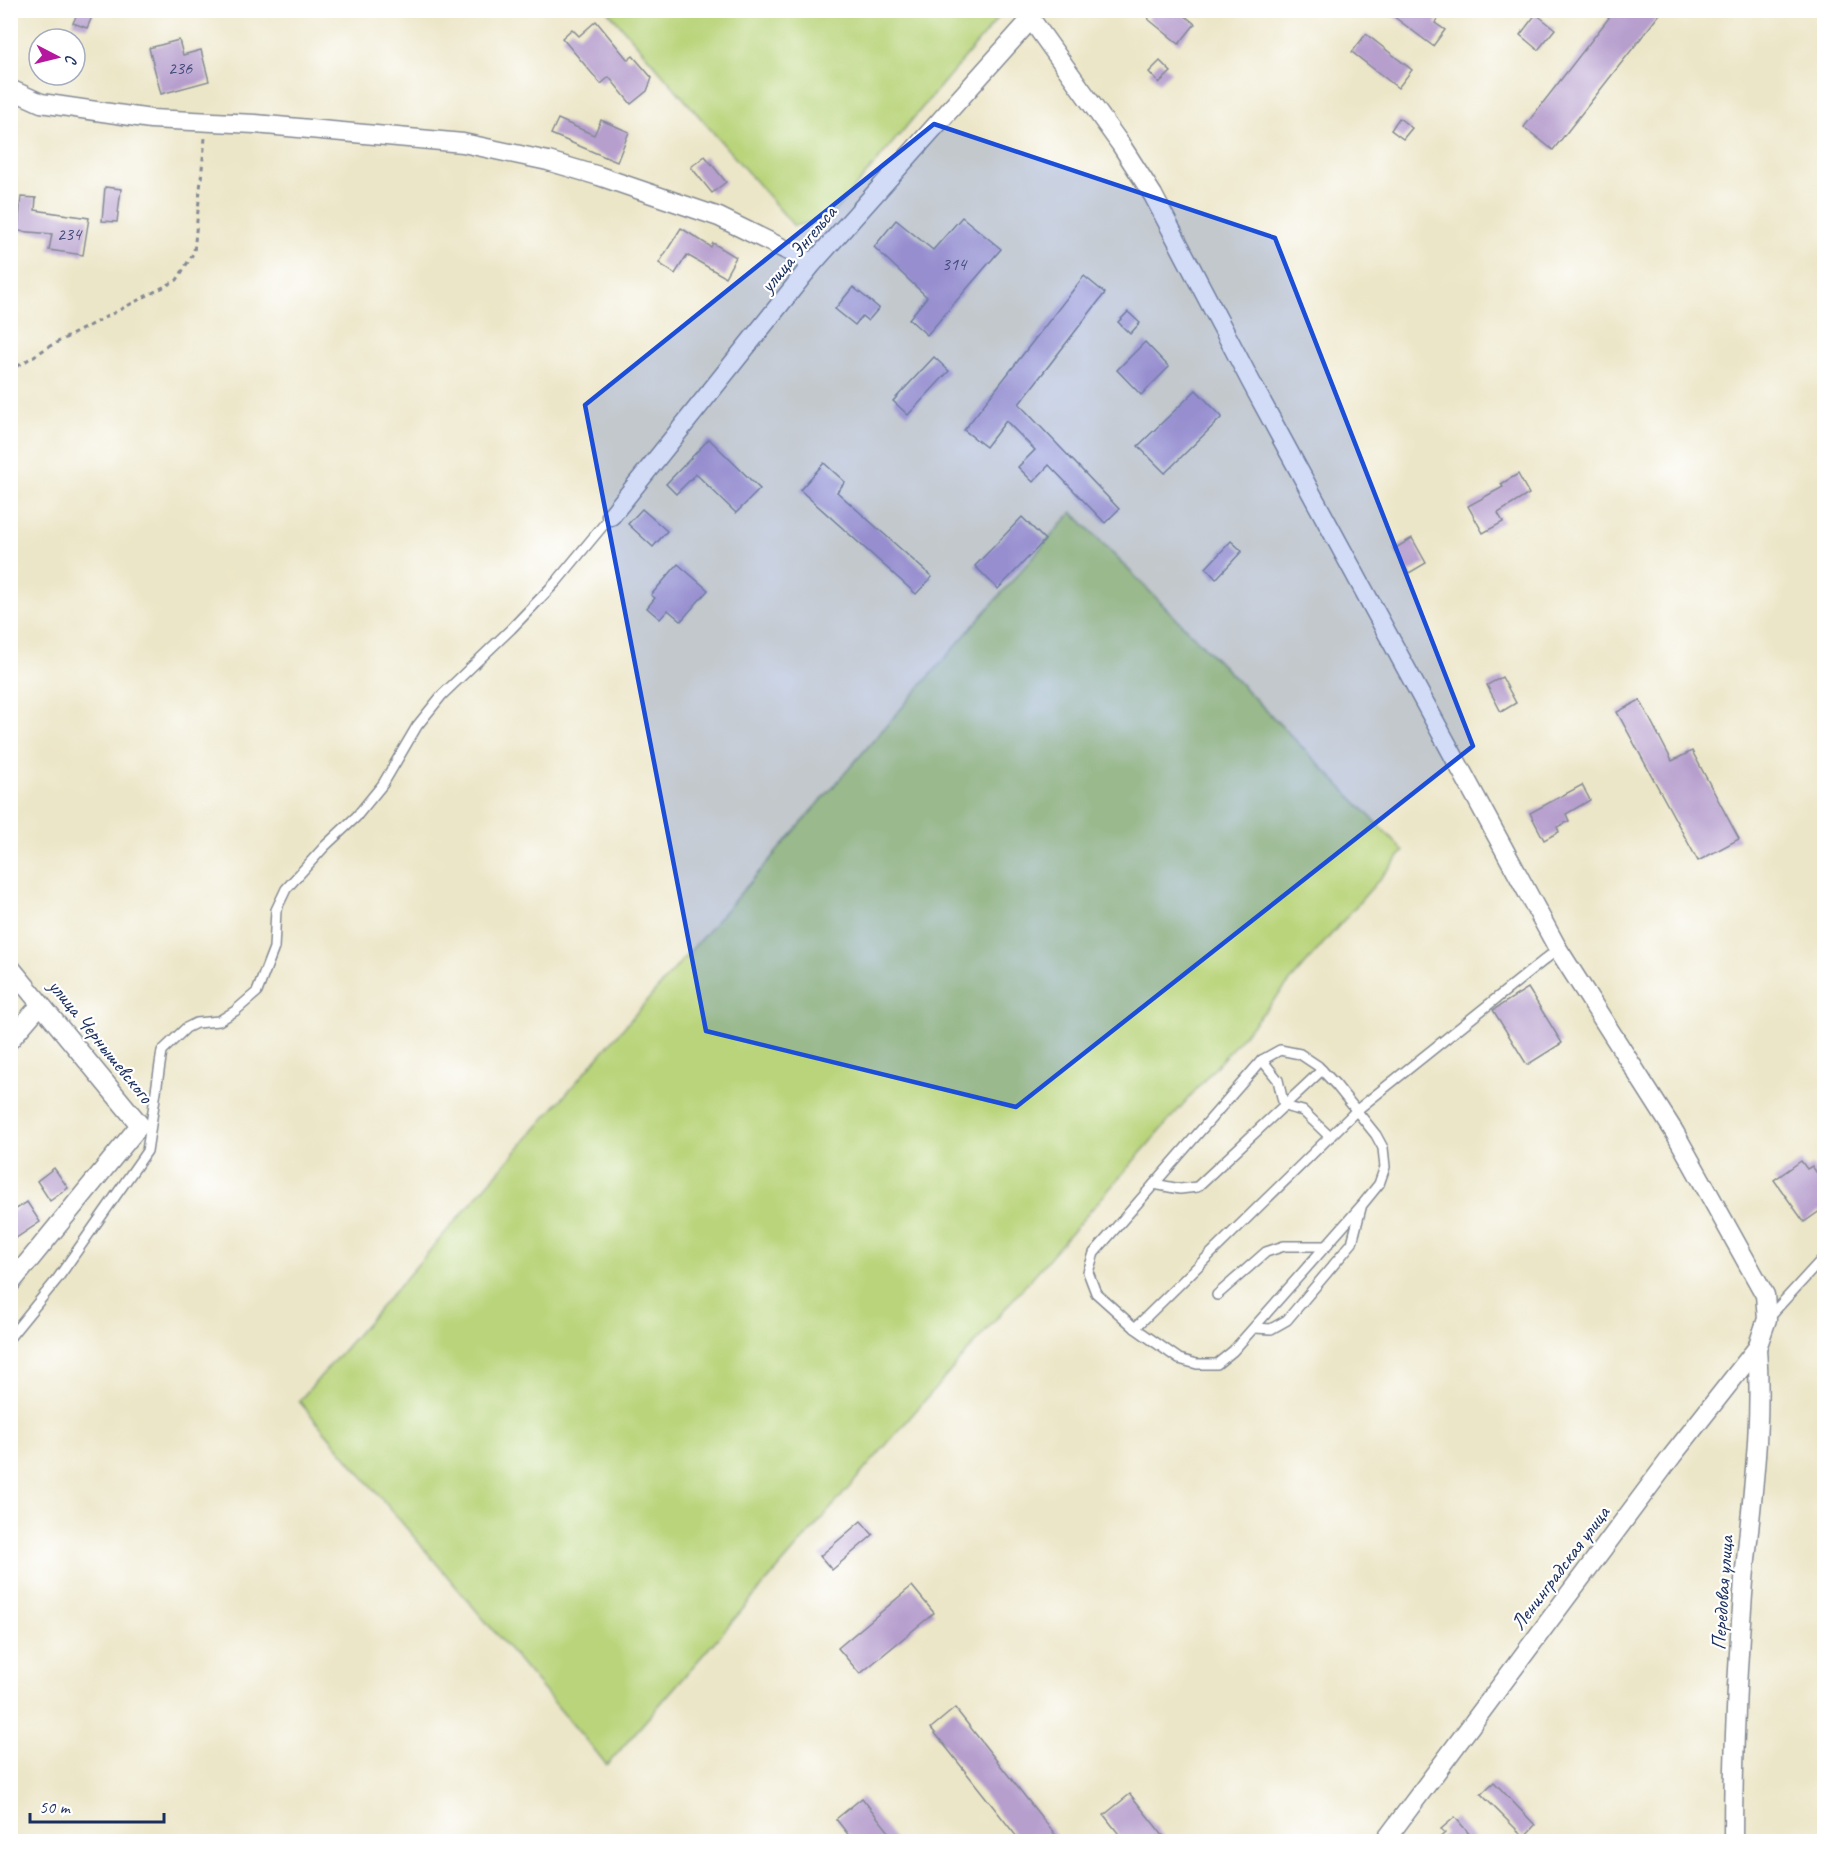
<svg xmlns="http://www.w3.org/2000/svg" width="1835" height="1852" viewBox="0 0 1835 1852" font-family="Caveat,sans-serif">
<rect width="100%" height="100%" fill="#fff"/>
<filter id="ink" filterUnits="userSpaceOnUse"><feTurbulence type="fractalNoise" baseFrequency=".0167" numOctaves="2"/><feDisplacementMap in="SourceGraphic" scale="12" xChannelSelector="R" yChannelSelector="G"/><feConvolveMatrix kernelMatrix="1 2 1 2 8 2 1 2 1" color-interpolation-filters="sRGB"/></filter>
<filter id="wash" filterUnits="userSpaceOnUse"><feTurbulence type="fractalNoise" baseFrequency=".008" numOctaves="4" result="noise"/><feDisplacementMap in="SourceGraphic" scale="24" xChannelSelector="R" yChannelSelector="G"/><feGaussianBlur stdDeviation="1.35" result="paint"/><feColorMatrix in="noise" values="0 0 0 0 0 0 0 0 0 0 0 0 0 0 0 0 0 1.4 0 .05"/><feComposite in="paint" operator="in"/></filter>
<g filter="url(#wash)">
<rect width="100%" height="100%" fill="#ece6c8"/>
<g fill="#b9d47a" stroke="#6a826c" stroke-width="1.5">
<polygon points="608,11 1004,11 829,218 794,226"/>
<polygon points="1072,512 1404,851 607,1765 299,1401"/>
</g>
<g id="blocks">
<g fill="#b69ecd">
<polygon points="79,10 95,10 87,28 73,23"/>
<polygon points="1155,10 1178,10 1195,24 1179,44 1148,19"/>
<polygon points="1385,10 1445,10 1435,23 1445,30 1433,46"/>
<polygon points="1615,10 1663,10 1553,150 1524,127"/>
<polygon points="1536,14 1555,29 1538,50 1520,35"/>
<polygon points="596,21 628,60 633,56 652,78 647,91 631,104 609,77 601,84 562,38 572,29 579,36"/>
<polygon points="1366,34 1412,70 1398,88 1352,52"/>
<polygon points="179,40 183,55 201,50 209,81 161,94 149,48"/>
<polygon points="1160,61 1171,72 1159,83 1149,72"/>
<polygon points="1399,118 1412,128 1403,139 1391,130"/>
<polygon points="558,119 594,135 601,120 629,132 617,162 551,134"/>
<polygon points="705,156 726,182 712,193 691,167"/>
<polygon points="105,187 121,189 117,222 102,221"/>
<polygon points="21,197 36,198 35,210 89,218 83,255 49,250 52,234 18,231"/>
<polygon points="962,217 1001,249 927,335 909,319 927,297 874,247 896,220 933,250"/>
<polygon points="681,228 711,247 713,243 736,257 725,277 687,255 675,274 659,263"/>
<polygon points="1084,276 1105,293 1019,404 1119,509 1105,523 1049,465 1033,482 1018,467 1035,450 1006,421 986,447 964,430"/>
<polygon points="853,287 879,308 868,321 862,316 855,325 835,309"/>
<polygon points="1128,312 1140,323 1130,334 1118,322"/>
<polygon points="1145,342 1169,367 1141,395 1117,370"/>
<polygon points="934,357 949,371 908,415 893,401"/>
<polygon points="1196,390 1222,417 1165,473 1138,446"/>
<polygon points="709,439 760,489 736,513 696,474 676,494 666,484"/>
<polygon points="824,463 845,482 837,492 932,577 916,594 800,490"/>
<polygon points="1518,474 1529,494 1498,513 1503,522 1483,533 1468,506 1503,487 1501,484"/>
<polygon points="642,509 667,531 653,547 628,524"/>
<polygon points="1022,517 1045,540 998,589 975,566"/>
<polygon points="1412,538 1426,563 1409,573 1394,549"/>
<polygon points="1231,541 1242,551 1216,579 1206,568"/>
<polygon points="678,564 708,590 681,621 668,610 660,619 647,608 655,598 651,595"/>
<polygon points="1502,677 1516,703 1501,712 1487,685"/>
<polygon points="1640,700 1672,761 1692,751 1739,839 1698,861 1617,712"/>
<polygon points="1582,785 1590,800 1566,814 1569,821 1557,827 1559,832 1544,840 1530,813"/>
<polygon points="1528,988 1562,1043 1527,1065 1493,1010"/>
<polygon points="1801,1161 1807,1169 1812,1166 1824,1183 1824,1208 1804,1222 1774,1180"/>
<polygon points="54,1168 68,1188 50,1201 37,1181"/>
<polygon points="27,1202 40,1222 10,1242 10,1213"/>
<polygon points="861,1521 873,1535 832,1570 820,1556"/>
<polygon points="912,1586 934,1613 860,1674 838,1648"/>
<polygon points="955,1708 1061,1842 1021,1842 931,1728"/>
<polygon points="1494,1782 1535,1825 1524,1837 1481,1794"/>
<polygon points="1130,1794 1168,1842 1125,1842 1104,1815"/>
<polygon points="862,1798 897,1842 854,1842 836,1819"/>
<polygon points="1455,1817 1476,1842 1435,1842 1445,1833 1441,1829"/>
</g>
</g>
</g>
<g filter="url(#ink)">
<use href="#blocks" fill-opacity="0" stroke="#848a93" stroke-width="1.5"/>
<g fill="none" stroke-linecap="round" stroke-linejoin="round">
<g stroke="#848a93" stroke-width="12">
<g id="lane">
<polygon points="1280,1050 1300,1054 1318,1066 1336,1085 1376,1135 1383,1148 1385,1167 1379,1184 1362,1205 1233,1351 1217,1364 1197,1364 1179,1359 1135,1328 1096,1293 1088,1272 1094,1253 1262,1060"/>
<polyline points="1262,1060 1278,1080 1284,1106 1303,1111 1330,1137"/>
<polyline points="1154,1184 1180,1189 1197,1187 1322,1070"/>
<polyline points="1217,1295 1266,1252 1284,1246 1327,1246"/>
<polyline points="1769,1317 1824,1257"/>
<polyline points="1135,1328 1357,1110 1558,949"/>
<polyline points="1255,1328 1271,1329 1287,1320 1352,1243 1361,1208"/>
<polyline points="10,1337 58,1278 147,1151 162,1051 186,1028 196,1023 219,1021 235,1011 257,992 274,948 276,910 286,889 325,846 356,817 383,784 417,726 442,695 511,629 557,581 611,516"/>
</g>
</g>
<g stroke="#848a93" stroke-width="21">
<g id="street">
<polyline points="10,89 41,103 151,119 255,124 463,143 548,161 599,176 719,217 813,263"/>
<polyline points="611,516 813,263 1031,19 1121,145 1153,195 1251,382 1558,949 1675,1133 1765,1295 1767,1319 1757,1348 1672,1456 1384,1842"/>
<polyline points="10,967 140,1125 10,1284"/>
<polyline points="10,1040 34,1012"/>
<path d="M1733 1842C1733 1755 1737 1667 1744 1581 1751 1503 1763 1426 1757 1348"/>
</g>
</g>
<polyline stroke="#848a93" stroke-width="3" stroke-dasharray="4.5 4.5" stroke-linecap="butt" points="10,371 50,346 177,280 194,252 205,138"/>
<use href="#lane" stroke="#fff" stroke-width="9"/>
<use href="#street" stroke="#fff" stroke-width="18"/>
</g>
</g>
<path fill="#1d4ed8" fill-opacity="0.2" stroke="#1d4ed8" stroke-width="4.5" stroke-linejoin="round" d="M934 124 1275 238 1473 746 1016 1107 706 1031 585 405Z"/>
<g text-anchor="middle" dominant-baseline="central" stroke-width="4.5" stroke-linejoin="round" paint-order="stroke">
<g font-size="18" fill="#424b7a">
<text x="180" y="68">236</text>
<text x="69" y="234">234</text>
<text x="954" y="264">314</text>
</g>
<g font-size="21" fill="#1b2f5e" stroke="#fff">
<text transform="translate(798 249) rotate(-50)">улица Энгельса</text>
<text transform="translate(101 1041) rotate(51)">улица Чернышевского</text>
<text transform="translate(1560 1568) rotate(-53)">Ленинградская улица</text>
<text transform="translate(1722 1593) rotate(-86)">Передовая улица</text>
</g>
</g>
<rect width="1835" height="1852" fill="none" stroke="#fff" stroke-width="36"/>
<g transform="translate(57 57) rotate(97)"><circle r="28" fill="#ffffff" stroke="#a4acbf" stroke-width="1.5"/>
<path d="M0-4.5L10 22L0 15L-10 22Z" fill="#b5179e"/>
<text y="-9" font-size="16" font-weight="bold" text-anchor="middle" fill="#1b2f5e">С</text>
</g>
<path d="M30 1813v9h134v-9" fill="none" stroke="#1b2f5e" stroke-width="3"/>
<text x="39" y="1813" font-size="18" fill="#1b2f5e" stroke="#ffffff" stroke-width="4.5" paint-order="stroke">50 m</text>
</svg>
